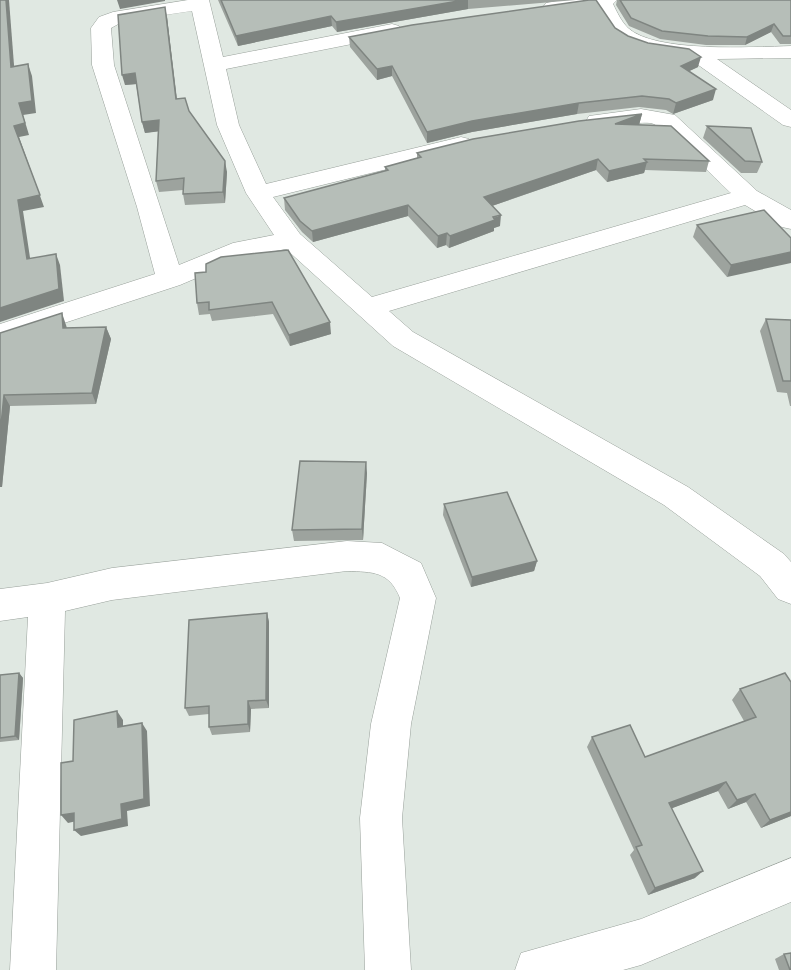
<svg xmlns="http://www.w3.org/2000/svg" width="791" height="970" viewBox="0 0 791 970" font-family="'Zilla Slab',serif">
<rect width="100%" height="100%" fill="#e0e8e2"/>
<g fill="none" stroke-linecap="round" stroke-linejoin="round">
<g stroke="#98a09a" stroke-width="1">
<g id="minor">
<path d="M188 0H209L223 57 392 24 399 26 402 30 399 34 392 36 226 69 239 125 266 184 461 137 469 139 473 144 469 149 273 197 300 234 372 297 731 193C716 180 665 124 650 123 630 121 608 131 589 126L586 121 589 116 641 109 675 115 757 191 791 210V229L782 227 745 205 389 311 413 332 688 487 784 554 791 562V604L778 599 760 576 664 505 393 346 286 249 248 256 180 285 0 344V324L155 274 137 207 92 65 91 28 99 17 113 12ZM192 11 217 125 246 193 274 235 233 243 179 265 114 65 111 28 124 21Z"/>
<path d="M562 0H617L613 4C617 12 621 21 628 28 655 53 754 47 791 46V58L717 59 791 110V127L783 125 687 57 646 51 627 45 615 37 595 7 553 13 543 7 546 3Z"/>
<path d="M347 541 382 543 421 563 436 598 411 724 402 818 411 970H365L360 818 371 724 400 598C389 571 373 572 347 571L112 600 65 611 56 970H10L28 617 0 621V589L47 583 112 568Z"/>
<polygon points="791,858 791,902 641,965 623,970 515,970 521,953 641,919"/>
</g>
</g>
<use href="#minor" fill="#fff" fill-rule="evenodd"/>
</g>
<g fill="#9da39e">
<polygon points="218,0 576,0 468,9 337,32 332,26 238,46"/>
<polygon points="617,0 791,0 791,44 780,44 771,32 745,45 706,45 660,39 629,26 616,5"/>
<polygon points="167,17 177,99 189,111 227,172 225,203 185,205 183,194 183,190 159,192 156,181 158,131 145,133 142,122 136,84 125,85"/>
<polygon points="615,28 628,36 698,67 689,71 713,100 673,114 666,110 639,107 577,114 472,132 427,143 392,76 377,80 350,47 349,37"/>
<polygon points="642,114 639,125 709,161 706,172 645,170 644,173 607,182 596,170 492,206 500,226 494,228 494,231 449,248 446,245 437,248 408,216 313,242 302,232 285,210 284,198 385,171 385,167 417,158 417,153"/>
<polygon points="707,126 762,162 757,173 741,173 703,138"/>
<polygon points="764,210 727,277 693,237 697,225"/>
<polygon points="206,264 331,334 290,346 273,314 212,321 210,314 199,315 197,303 206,272"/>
<polygon points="766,319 791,320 791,406 790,406 787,393 777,392 760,331"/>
<polygon points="66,325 67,328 106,327 111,339 96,404 10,406 2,487 0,487 0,333"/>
<polygon points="367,473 363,540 294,541 292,530"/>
<polygon points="444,504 537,561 534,571 471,587 443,515"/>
<polygon points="267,613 269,622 269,708 251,709 250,732 212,735 209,727 209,714 189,716 185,708"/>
<polygon points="19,673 23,678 19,740 0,742 0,675"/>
<polygon points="785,673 791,816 761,828 746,802 728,809 718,791 672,808 695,878 648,895 630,855 634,850 587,747 592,737 645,757 744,721 732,700 740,689"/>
<polygon points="784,954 791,970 779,970 775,959"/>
</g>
<g fill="#7f8581">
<polygon points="6,0 9,0 15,78 11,67"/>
<polygon points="117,0 165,0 165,1 120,9"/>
<polygon points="464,0 468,0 468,9 337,32 336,22"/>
<polygon points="165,7 167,17 178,110 176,99"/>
<polygon points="331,16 332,26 238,46 236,36"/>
<polygon points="774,24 771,32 745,45 747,37"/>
<polygon points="701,57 698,67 679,76 681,66"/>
<polygon points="28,64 32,76 36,113 23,115 29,135 19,137 44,207 23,211 32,271 27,259 18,200 14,126 19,103"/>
<polygon points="392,66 392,76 377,80 377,69"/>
<polygon points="135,73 137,84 125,85 122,75"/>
<polygon points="716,89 713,100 673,114 676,103"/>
<polygon points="579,103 577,114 472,132 427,143 427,132 472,121"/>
<polygon points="642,114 639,125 615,124"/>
<polygon points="159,120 162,131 145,133 142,122"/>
<polygon points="598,159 596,170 483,209 484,197"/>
<polygon points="225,161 227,172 225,203 223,192"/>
<polygon points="647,162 644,173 607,182 609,171"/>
<polygon points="408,205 408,216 313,242 312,231"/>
<polygon points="501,215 500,226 494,228 494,231 449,248 450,236"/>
<polygon points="447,233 446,245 437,248 438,236"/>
<polygon points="791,252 791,263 727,277 731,265"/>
<polygon points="56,254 60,265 64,301 0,322 0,308"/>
<polygon points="62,313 66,325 68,340 63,328"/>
<polygon points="330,322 331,334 290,346 289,335"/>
<polygon points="106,327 111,339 96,404 92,393"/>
<polygon points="4,395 10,406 2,487 0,487 0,435"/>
<polygon points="366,462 367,473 363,540 362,529"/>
<polygon points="537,561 534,571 471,587 472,577"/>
<polygon points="267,613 269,622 269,708 266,700"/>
<polygon points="19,673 23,678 19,740 15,736"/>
<polygon points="248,701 251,709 250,732 248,724"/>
<polygon points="117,711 123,720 123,736 118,727"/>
<polygon points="142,723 147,731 150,806 127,811 128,826 81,836 74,830"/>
<polygon points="726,782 718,791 662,812 669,803"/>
<polygon points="755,794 746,802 728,809 737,800"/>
<polygon points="791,812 791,816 761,828 770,820"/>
<polygon points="74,813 81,820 68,823 61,815"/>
<polygon points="703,871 695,878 648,895 655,888"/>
</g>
<g fill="#b6beb8" stroke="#7f8581" stroke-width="1.5">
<polygon points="0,0 6,0 11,67 28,64 32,101 19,103 25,123 14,126 40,195 18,200 27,259 56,254 59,289 0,308"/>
<polygon points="221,0 464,0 336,22 331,16 236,36"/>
<polygon points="589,0 596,0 615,28 628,36 648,43 689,49 701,57 681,66 716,89 676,103 669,99 642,96 579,103 472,121 427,132 392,66 377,69 349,37 412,25"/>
<polygon points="620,0 791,0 791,36 783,36 774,24 747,37 708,36 662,31 631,18"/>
<polygon points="165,7 176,99 185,98 189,111 225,161 223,192 183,194 184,178 156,181 159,120 142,122 135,73 122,75 118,15"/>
<polygon points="642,114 615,124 671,126 709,161 644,159 647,162 609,171 598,159 484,197 501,215 493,217 495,220 450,236 447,233 438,236 408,205 312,231 300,221 284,198 388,170 385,167 421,157 417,153 473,139 579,121"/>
<polygon points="707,126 751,128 762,162 745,161"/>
<polygon points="764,210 791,238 791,252 731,265 697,225"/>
<polygon points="288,250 330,322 289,335 272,302 209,310 209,302 197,303 195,273 206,272 206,264 221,257"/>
<polygon points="62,313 63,328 106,327 92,393 4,395 0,435 0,333"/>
<polygon points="766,319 791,320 791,381 783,381"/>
<polygon points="300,461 366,462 362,529 292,530"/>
<polygon points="507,492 537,561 472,577 444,504"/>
<polygon points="267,613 266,700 248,701 248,724 209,727 209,706 185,708 189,620"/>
<polygon points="19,673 15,736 0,738 0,675"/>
<polygon points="785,673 791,682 791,812 770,820 755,794 737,800 726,782 669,803 703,871 655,888 636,847 642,845 592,737 630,725 645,757 756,717 740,689"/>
<polygon points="117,711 118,727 142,723 144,799 121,804 122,819 74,830 74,813 61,815 61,763 73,761 74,720"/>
<polygon points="791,953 791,970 790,970 784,954"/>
</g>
</svg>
